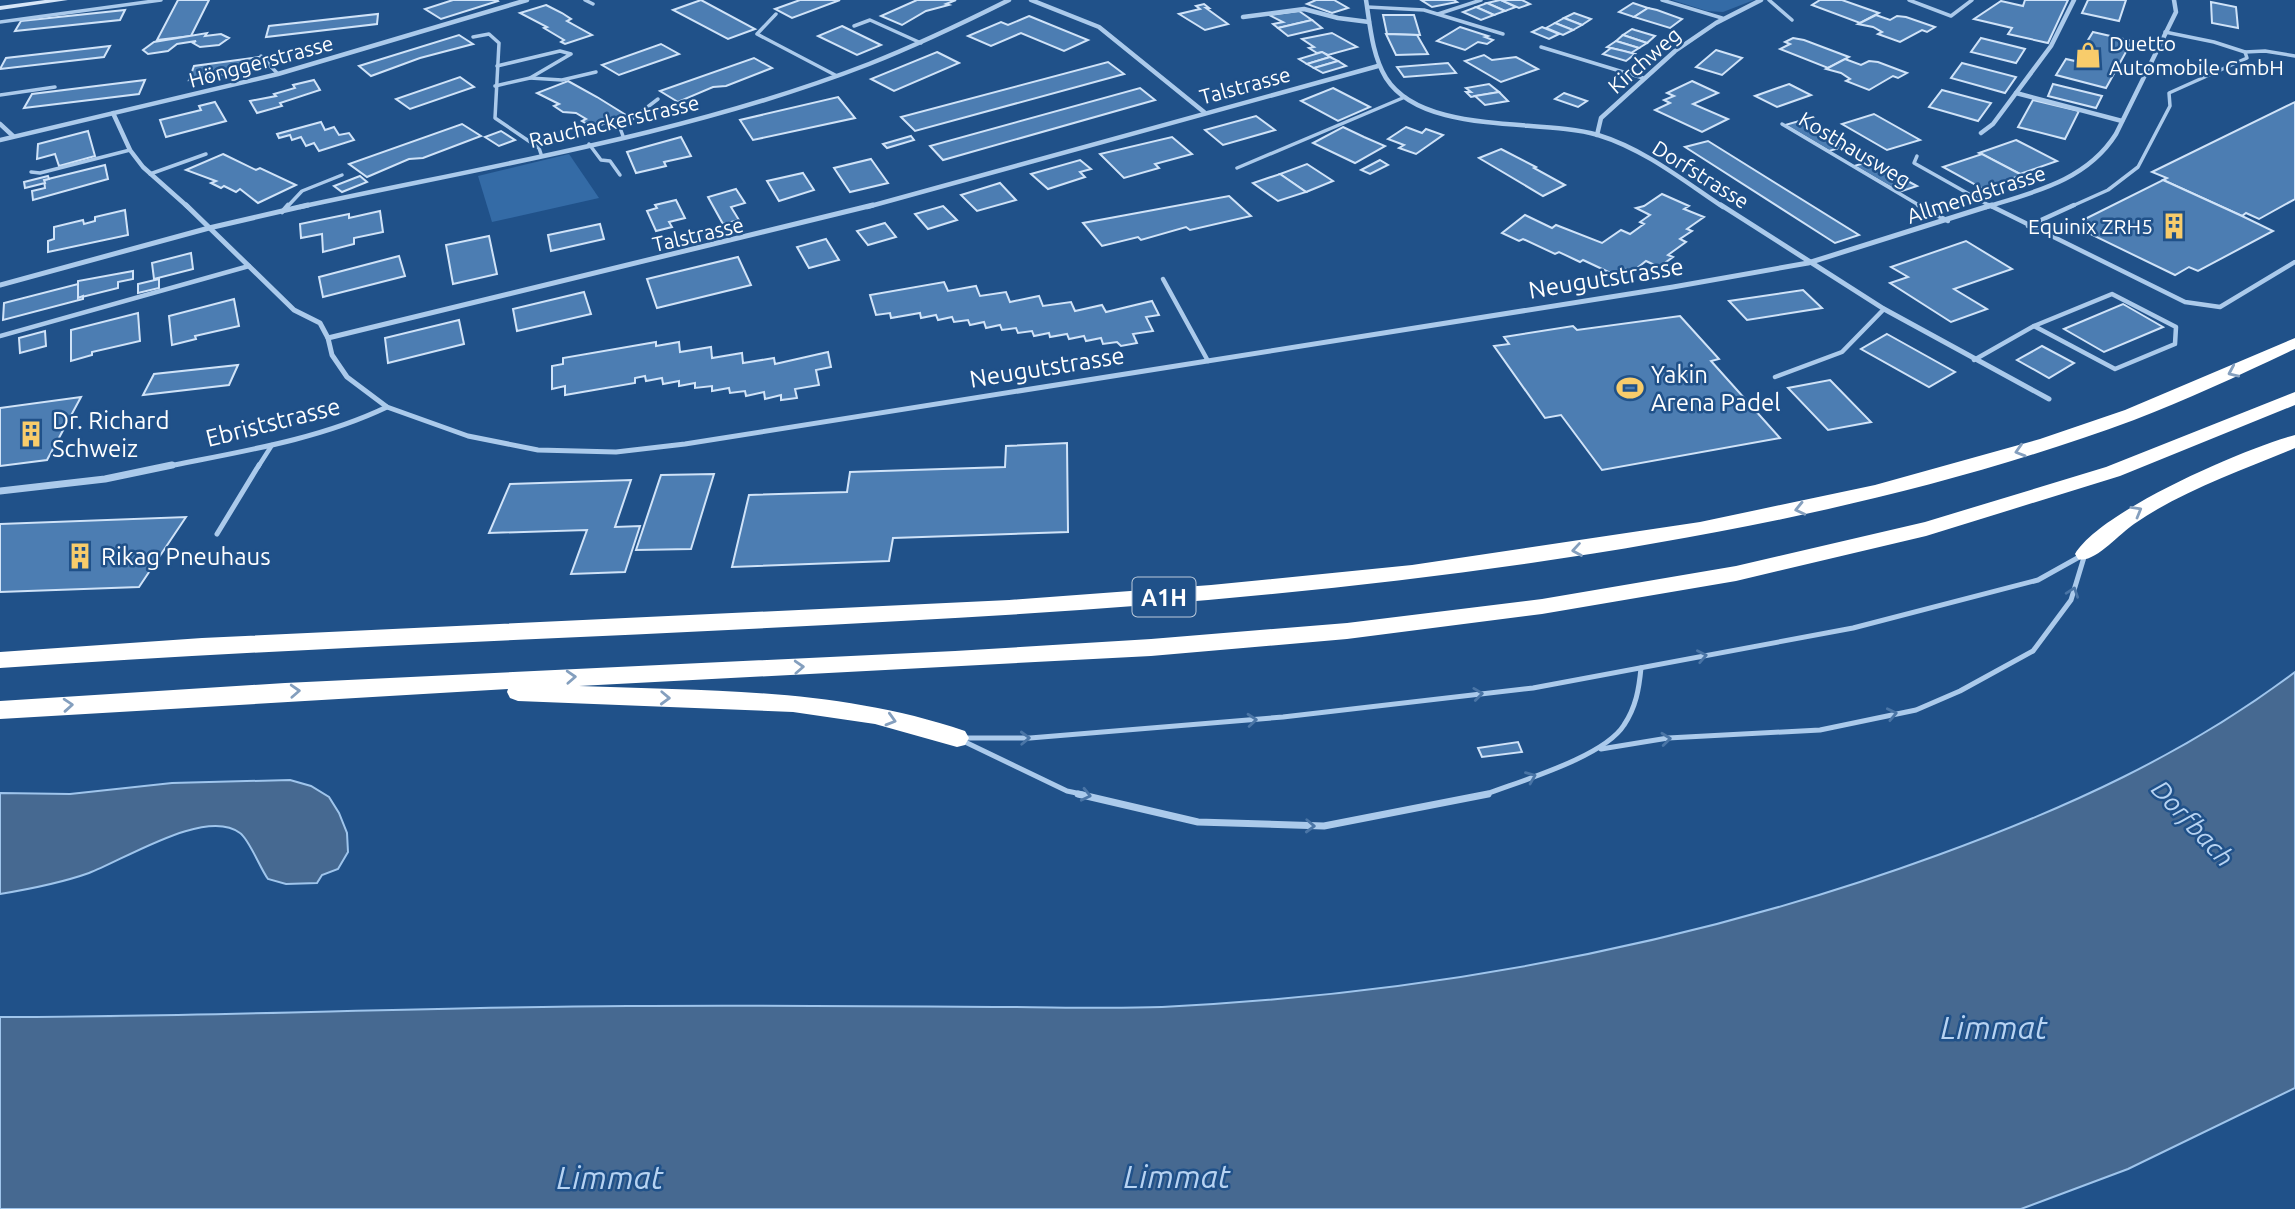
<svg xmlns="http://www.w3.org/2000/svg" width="2295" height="1209" viewBox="0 0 2295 1209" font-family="Ubuntu,sans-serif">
<rect width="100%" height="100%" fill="#205189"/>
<g fill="#346ba6">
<polygon points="1672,0 1754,0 1723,12 1707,11"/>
<polygon points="569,154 599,198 492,222 478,176"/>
</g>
<g fill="#466991" stroke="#9fc5ec" stroke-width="2">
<path d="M2295 672V1088L2128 1169 2021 1209H0V1017C209 1017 419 1007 628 1006 751 1005 873 1006 996 1007 1051 1007 1107 1009 1162 1007 1426 994 1689 946 1938 855 2065 809 2186 754 2295 672Z"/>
<path d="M290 780 311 786 329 797 339 813 347 833 348 852 338 869 322 875 317 883 286 884 268 879C260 868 249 839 240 833 206 807 124 860 89 873 61 883 30 889 0 894V793L70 794 172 783Z"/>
</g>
<g fill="#4c7db2" stroke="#d0e3f8" stroke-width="2">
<polygon points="178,0 209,0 191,36 157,40"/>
<polygon points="453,0 497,0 498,1 441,19 425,9"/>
<polygon points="701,0 755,29 728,39 673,10"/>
<polygon points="800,0 840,0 792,18 775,9"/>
<polygon points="917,0 956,0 946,4 949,5 926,11 902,25 881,16"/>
<polygon points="1316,0 1334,0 1348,8 1332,13 1307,4"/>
<polygon points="1421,0 1454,0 1457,2 1432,7"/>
<polygon points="1500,0 1501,0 1516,7 1505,11 1487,3"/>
<polygon points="1501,0 1522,0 1530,4 1519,8"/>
<polygon points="1820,0 1842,0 1879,13 1860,23 1812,5"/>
<polygon points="2025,0 2068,0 2048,43 2008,34 2012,28 1974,19 2001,1 2023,6"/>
<polygon points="2088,0 2126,0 2119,21 2082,13"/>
<polygon points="2211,2 2236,7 2238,28 2212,23"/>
<polygon points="1487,3 1505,11 1494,15 1476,7"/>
<polygon points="1633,3 1648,8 1634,17 1619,12"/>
<polygon points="1204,4 1209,8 1206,8 1228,24 1205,30 1179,14 1200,9 1196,6"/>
<polygon points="546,5 562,13 571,19 567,21 592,35 565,44 561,42 564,40 544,28 547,27 520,13"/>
<polygon points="1476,7 1494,15 1481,20 1463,12"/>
<polygon points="1648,8 1657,10 1682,19 1670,28 1634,17"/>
<polygon points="125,10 120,20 15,31 21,21"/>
<polygon points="1299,11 1312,20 1278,28 1273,24 1283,22 1269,15"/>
<polygon points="1574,13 1591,19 1582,25 1564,18"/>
<polygon points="378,14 377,24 266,37 269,26"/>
<polygon points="1383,15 1414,15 1420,35 1387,34"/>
<polygon points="1876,15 1890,20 1897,16 1906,17 1935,27 1927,32 1922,30 1900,42 1878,34 1882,32 1873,27 1858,24"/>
<polygon points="1029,16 1088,40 1064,51 1021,33 991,46 968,36 1001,22 1008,25"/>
<polygon points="1564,18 1582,25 1573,30 1555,23"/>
<polygon points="1312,20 1322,28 1288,36 1278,28"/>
<polygon points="1555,23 1573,30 1563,35 1546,28"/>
<polygon points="842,26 881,45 857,55 818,36"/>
<polygon points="1460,27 1488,36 1485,37 1493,40 1487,44 1478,42 1465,50 1437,41"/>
<polygon points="1542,27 1559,34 1549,39 1532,32"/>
<polygon points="1632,29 1635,30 1655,36 1647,43 1623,35"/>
<polygon points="2093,32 2132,41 2106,88 2056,75 2066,59 2075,61"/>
<polygon points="207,33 205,36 221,34 229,38 219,45 200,47 193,43 196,41 177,44 168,51 148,54 143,50 154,42"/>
<polygon points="1332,33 1357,47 1328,55 1322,52 1317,53 1309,48 1314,47 1302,39"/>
<polygon points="1386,34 1417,35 1428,54 1396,55"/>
<polygon points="459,35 473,44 420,58 371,76 359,66"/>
<polygon points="1623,35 1647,43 1639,48 1616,41"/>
<polygon points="1793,38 1804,40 1849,57 1828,68 1780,49 1790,44 1785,42"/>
<polygon points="1981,38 2025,49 2016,63 1971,52"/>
<polygon points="1616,41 1639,48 1631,53 1607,47"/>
<polygon points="661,44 679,54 619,75 602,65"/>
<polygon points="110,46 104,57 0,69 6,58"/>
<polygon points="1611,48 1624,51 1635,54 1626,61 1603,54"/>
<polygon points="1716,50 1742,58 1722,75 1696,67"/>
<polygon points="937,52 959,63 894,91 871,79"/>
<polygon points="1322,52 1330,57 1307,64 1299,59"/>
<polygon points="1484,55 1492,60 1516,57 1538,69 1501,82 1465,61"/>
<polygon points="259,57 256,70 189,80 194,66"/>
<polygon points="1330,57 1338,61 1314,68 1307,64"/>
<polygon points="754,58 772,68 726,86 713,87 678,102 660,91"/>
<polygon points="1845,59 1861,65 1869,61 1878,62 1907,73 1898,78 1893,76 1869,90 1846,81 1850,79 1841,73 1826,69"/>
<polygon points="1338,61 1346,66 1323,73 1314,68"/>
<polygon points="1108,62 1124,74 915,131 901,117"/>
<polygon points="1448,63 1456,73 1404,77 1397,67"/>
<polygon points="1962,63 2016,77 2005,93 1951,78"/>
<polygon points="460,77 474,87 410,109 396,99"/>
<polygon points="145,80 139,94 24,108 32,94"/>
<polygon points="314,80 320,90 280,103 282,106 257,113 250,101 276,96 274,94 295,88 293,85"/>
<polygon points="568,81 597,97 626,115 594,128 582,121 586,119 576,113 563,112 554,106 559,104 537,93"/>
<polygon points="1692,81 1718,93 1693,104 1728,119 1702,132 1655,110 1670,103 1664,100 1674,96 1667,93"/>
<polygon points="1489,84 1499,92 1471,97 1466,92 1471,92 1466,88"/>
<polygon points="1789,84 1811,95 1777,107 1755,96"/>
<polygon points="2053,84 2102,96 2096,108 2048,96"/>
<polygon points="1140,88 1155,100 943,160 930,146"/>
<polygon points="1333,88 1370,107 1338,121 1301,101"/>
<polygon points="1942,90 1991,103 1978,121 1929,107"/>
<polygon points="1499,92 1508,101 1485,105 1475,96"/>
<polygon points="1564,93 1587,101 1578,107 1555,99"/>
<polygon points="838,97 855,118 753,140 740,120"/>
<polygon points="2033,100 2079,111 2065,139 2018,127"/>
<polygon points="215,102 226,121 166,137 160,120 201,110 199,106"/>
<polygon points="2295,102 2295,199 2259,219 2246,213 2242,216 2163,180 2167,178 2152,172"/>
<polygon points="1874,114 1920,140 1887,150 1842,124"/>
<polygon points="1256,116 1275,130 1223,145 1205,130"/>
<polygon points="1799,121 1843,147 1829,151 1785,125"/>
<polygon points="321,122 325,130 334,127 339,135 349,133 354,140 319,151 314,143 306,146 301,137 292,140 290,135 279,138 277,134"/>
<polygon points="462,124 481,136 423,158 409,159 367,177 349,164"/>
<polygon points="1343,127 1364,137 1385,146 1355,163 1313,143"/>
<polygon points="1406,127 1422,133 1426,129 1443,135 1416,154 1399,148 1404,145 1388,139"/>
<polygon points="88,131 95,156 59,166 55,154 37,159 38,144"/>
<polygon points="501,131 515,140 499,146 485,137"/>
<polygon points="911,136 914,140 887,148 883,144"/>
<polygon points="681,137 691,156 664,162 666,166 636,173 627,152"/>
<polygon points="1172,137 1192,154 1155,164 1159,168 1124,178 1100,154"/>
<polygon points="2016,140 2057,161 2020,174 1979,153"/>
<polygon points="1708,141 1859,235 1835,243 1685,147"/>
<polygon points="1501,149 1536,167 1534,168 1565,185 1543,196 1479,158"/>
<polygon points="223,154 256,170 260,168 296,185 258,203 240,189 236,192 224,186 221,188 211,183 216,181 186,170"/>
<polygon points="1982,154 2020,174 2022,175 1983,189 1943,167"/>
<polygon points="871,159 888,183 850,192 834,168"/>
<polygon points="1080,160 1091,169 1080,172 1085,177 1048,189 1031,174"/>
<polygon points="1380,160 1388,165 1370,174 1361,170"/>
<polygon points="1871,161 1917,186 1899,192 1854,166"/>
<polygon points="1307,164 1333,181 1306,192 1280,174"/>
<polygon points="105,165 108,179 33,200 32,191 45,188 44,180"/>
<polygon points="803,173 814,190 779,201 767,181"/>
<polygon points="1280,174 1306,192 1278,201 1253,183"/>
<polygon points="48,176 49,179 44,180 45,183 25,188 24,182"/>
<polygon points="360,176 367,182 342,192 334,186"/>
<polygon points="2163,180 2242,216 2273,231 2198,271 2189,267 2175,275 2080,229 2090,223 2083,220"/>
<polygon points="1000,183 1016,200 977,211 961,195"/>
<polygon points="736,189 745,203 731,207 739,220 723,224 708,197"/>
<polygon points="1662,194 1689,206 1684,209 1704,217 1687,229 1692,231 1680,239 1686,242 1668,255 1673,257 1659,267 1646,261 1632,272 1626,269 1617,276 1583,260 1580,262 1559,252 1555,254 1523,239 1519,241 1502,233 1525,215 1552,228 1556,225 1602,243 1621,230 1630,234 1644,224 1640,222 1650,215 1636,208 1644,206"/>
<polygon points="1229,196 1251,216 1190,230 1186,227 1141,240 1138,237 1102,246 1083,223"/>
<polygon points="676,200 685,218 669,222 672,227 656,231 647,211 657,208 655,205"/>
<polygon points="943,206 957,220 928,229 915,214"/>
<polygon points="125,210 128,235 48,252 48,241 54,239 54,227 83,220 84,224 95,221 95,217"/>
<polygon points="380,211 383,232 354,238 354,244 323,252 322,234 301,238 300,224 349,214 349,218"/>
<polygon points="885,223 896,237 868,245 857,231"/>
<polygon points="600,224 604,239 551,251 548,235"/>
<polygon points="489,236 497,274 453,284 446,245"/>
<polygon points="826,239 839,260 809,268 797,247"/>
<polygon points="1966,241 2012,269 1954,289 1987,309 1951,322 1890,283 1908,277 1891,267"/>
<polygon points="191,253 193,269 154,279 152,263"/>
<polygon points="399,256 405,276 323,297 319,277"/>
<polygon points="738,257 751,285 657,308 647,279"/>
<polygon points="133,271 133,279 118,282 118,288 78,298 78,281"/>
<polygon points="159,279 159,288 138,293 138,284"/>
<polygon points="944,282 948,291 976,286 980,296 1006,292 1010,302 1039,296 1043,306 1071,302 1075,311 1102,305 1106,312 1152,301 1159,315 1146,317 1153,331 1133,334 1137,343 1121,346 1117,342 1103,344 1101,338 1086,341 1084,336 1069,339 1067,334 1050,337 1049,333 1034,336 1032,331 1018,333 1016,328 1002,330 1000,325 986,328 984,322 970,325 968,320 954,322 952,317 938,320 936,315 921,318 920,313 891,318 890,313 876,315 870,295"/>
<polygon points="78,284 78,298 83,296 83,299 3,320 4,303"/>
<polygon points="1803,290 1822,308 1747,320 1729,301"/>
<polygon points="584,292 591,314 517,331 513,309"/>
<polygon points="234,299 239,326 195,336 196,339 172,345 169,316"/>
<polygon points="2123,304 2163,327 2104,352 2064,329"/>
<polygon points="138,313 140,341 92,352 92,355 71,361 71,330"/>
<polygon points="1680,316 1719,359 1711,361 1780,438 1602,470 1561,415 1545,418 1494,346 1509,344 1504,337 1573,326 1577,330"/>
<polygon points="459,320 464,344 388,363 385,338"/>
<polygon points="45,331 46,346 20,353 19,338"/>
<polygon points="1887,334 1955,372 1929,387 1861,349"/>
<polygon points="656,342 656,346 679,342 680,352 711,347 712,358 742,353 743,363 774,358 775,364 828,352 831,367 816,370 819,385 795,389 797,398 781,400 781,395 765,399 764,392 746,396 745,391 730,393 729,388 712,391 712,386 695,388 695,383 679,386 679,381 663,384 662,378 646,381 645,376 635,378 635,383 565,395 565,386 552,389 552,366 563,364 563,358"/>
<polygon points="2042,346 2074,363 2049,378 2017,360"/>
<polygon points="238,365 229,385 143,395 154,374"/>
<polygon points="1830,380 1871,422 1828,430 1788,388"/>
<polygon points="81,397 47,460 0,466 0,408"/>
<polygon points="1067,443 1068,532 893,538 889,561 732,567 749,495 847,492 850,472 1005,467 1006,446"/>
<polygon points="714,474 691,549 636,550 661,475"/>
<polygon points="631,480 615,527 640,526 625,572 571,574 587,530 489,533 510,484"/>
<polygon points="186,517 139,587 0,592 0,524"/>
<polygon points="1518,742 1522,752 1482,757 1478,748"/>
</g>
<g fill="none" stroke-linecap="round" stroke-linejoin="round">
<g stroke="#abcaeb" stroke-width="3.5">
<polyline points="585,0 593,4"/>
<polyline points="1662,0 1722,18"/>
<polyline points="1769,0 1792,20"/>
<polyline points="1909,0 1951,16 1972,0"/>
<polyline points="1367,7 1424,10 1503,34"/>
<polyline points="776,14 757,34 837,76"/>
<polyline points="1438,14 1481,0"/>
<polyline points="0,22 161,0"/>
<polyline points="854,26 870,20 921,43"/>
<polyline points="473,37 489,34 499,43 495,118 539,148 541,154"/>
<polyline points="1541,47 1643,78"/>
<polyline points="2245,52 2265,51 2295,56"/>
<polyline points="261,56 278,74"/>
<polyline points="530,78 562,80 596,72"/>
<polyline points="495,86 530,78 571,54 560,51 497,66"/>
<polyline points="0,95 55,87"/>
<polyline points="1782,124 1922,207"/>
<polyline points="623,136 620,128 658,99"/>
<polyline points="589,144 601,160 610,161 620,175"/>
<polyline points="1917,156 1914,163 1992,207"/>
<polyline points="1237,168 1405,97"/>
<polyline points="31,172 40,173 130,150"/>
<polyline points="150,174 206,154"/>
<polyline points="287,207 302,191 342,175"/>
<polyline points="2070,207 2108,190 2138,167 2170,106 2169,93 2247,58 2245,52 2214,42 2165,32"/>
</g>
<g stroke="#abcaeb" stroke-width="4.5">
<polyline points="1918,205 1948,221"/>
<polyline points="1989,205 2185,302 2220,307 2295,262"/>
<polyline points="282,212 288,205"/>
<polyline points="2028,226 2074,205"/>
<polyline points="1163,279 1208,361"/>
<polygon points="2112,294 2176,327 2175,344 2115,369 2034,326"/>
<polyline points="0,336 249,266"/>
<polyline points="1974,360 2034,326"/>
<polyline points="1775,377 1842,352 1884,309"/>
<polyline points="258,467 272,445"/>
</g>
<g stroke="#abcaeb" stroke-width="5">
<polyline points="217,534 259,465"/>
<polyline points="963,738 1030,738 1283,717 1533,688 1853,628 2038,580 2081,556"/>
<polyline points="963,741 1067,791 1086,795"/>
<polyline points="1601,749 1668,738 1820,730 1916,710 1960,691 2033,651 2071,600 2085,554"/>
<path d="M1484 795C1520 781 1604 757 1624 725 1636 707 1639 689 1641 668"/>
</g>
<polyline stroke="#abcaeb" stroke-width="7" points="1078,794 1198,822 1324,826 1488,794"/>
<g stroke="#abcaeb" stroke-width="4.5">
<polyline points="1031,0 1099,27 1204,112"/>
<path d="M1366 0C1370 25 1372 55 1386 78 1423 136 1540 118 1598 135 1644 149 1684 181 1723 207"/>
<polyline points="1243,17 1304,9 1338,18 1369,22"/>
<polyline points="2016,93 2122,121"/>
<polyline points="113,113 130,150 143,167 188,207"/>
<polyline points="0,124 13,136"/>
<polyline points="1981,133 1993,124 2051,46 2074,0"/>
<polyline points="1597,135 1601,118 1675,51 1716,23 1761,0"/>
<polyline points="0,140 278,74 527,0"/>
<path d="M300 207C489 166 689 134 869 64 917 45 963 23 1009 0"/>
<polyline points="867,207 1378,66"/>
<path d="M1986 207C2035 192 2087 180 2116 134L2176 12 2174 0"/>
</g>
<g stroke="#abcaeb" stroke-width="5">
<polyline points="186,205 294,310 320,323 328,338 332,355 347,377 387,407 468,436 538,450 616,452 685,444 1673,287 1808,263 1992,205"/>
<polyline points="1721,205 1884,309 2049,399"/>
<polyline points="0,285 209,228 308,205"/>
<polyline points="328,338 873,205"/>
<path d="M164 467C238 452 318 440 387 407"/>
</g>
<polyline stroke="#abcaeb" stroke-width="7" points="0,491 105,479 172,465"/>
<polygon fill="#d6e6f8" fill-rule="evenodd" points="45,0 68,0 0,10 0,6"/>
<g fill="#fff" fill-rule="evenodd">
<path d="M2295 338V349C2242 374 2189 399 2134 420 1939 492 1736 533 1531 563 1322 593 1112 610 901 621 601 638 300 647 0 668V652L202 638 1009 600 1211 585 1412 565 1700 522 1875 485 2040 439 2125 410Z"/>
<path d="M2295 392V405L2120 476 1926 536 1736 581 1542 614 1347 639 1151 656 579 686C711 691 838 688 965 731L969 738 965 745 957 747 875 724 793 712 518 701 510 698 507 692 508 689 0 719V701L285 683 955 651 1151 639 1347 623 1542 599 1736 566 1925 522 2106 467Z"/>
<path d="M2295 435V448C2241 471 2183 490 2134 524 2119 534 2094 564 2078 559L2075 554C2100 511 2245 448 2295 435Z"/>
</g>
</g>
<defs><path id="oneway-chevron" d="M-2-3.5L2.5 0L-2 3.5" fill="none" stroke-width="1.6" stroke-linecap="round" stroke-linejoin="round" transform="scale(1.75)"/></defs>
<g stroke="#849fbe">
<use href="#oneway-chevron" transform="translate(2233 372) rotate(156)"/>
<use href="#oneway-chevron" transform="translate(2020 451) rotate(163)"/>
<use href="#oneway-chevron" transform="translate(1800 509) rotate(167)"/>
<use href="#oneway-chevron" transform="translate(2137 511) rotate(-30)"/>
<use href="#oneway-chevron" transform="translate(1577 550) rotate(171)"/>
<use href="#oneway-chevron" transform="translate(799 667) rotate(-3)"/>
<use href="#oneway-chevron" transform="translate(571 677) rotate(-3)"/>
<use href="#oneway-chevron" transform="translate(295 691) rotate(-3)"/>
<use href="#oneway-chevron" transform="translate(665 698) rotate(2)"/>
<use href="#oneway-chevron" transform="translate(68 705) rotate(-4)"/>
<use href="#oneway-chevron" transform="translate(891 720) rotate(16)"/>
</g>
<g stroke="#4a75a6">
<use href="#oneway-chevron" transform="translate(2073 592) rotate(-71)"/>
<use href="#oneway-chevron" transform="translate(1702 656) rotate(-11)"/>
<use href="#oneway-chevron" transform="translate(1478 694) rotate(-7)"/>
<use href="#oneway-chevron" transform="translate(1892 714) rotate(-12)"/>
<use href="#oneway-chevron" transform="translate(1252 720) rotate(-5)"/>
<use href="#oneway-chevron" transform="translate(1025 738) rotate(-2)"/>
<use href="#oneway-chevron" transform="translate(1666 739) rotate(-6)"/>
<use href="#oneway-chevron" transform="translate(1531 777) rotate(-22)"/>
<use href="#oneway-chevron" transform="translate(1086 795) rotate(13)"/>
<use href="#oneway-chevron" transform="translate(1310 826) rotate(2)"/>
</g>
<defs>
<g id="shop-bare" transform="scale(2.1)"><path d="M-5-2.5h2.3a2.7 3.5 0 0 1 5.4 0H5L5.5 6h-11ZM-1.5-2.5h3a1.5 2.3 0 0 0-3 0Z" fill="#f8cc6b" stroke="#205189" stroke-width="2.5" paint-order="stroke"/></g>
<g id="building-bare" transform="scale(2.1)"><path d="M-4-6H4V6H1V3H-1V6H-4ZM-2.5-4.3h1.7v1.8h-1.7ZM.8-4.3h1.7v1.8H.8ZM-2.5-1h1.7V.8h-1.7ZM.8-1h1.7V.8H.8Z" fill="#f8cc6b" stroke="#205189" stroke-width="2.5" paint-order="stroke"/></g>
<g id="stadium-bare" transform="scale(2.1)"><path d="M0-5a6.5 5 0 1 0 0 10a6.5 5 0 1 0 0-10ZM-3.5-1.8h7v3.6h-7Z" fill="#f8cc6b" stroke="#205189" stroke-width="2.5" paint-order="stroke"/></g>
</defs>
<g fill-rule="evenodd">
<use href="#shop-bare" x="2088" y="55"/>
<use href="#building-bare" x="2174" y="226"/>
<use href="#stadium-bare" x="1630" y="388"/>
<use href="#building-bare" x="31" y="434"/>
<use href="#building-bare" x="80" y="556"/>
</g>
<g text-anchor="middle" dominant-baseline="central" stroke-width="5" stroke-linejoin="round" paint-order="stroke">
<g font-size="21" fill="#fff" stroke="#205189" text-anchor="start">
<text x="2109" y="43">Duetto<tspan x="2109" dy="24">Automobile GmbH</tspan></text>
<text x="2153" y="226" text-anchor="end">Equinix ZRH5</text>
</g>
<g font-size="21" fill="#fff" stroke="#205189">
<text transform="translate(1644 60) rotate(-41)">Kirchweg</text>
<text transform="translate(261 61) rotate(-15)">Hönggerstrasse</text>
<text transform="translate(1245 85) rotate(-15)">Talstrasse</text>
<text transform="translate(614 121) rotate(-13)">Rauchackerstrasse</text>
<text transform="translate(1855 149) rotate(31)">Kosthausweg</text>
<text transform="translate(1701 174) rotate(32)">Dorfstrasse</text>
<text transform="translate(1976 194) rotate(-18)">Allmendstrasse</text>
<text transform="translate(698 234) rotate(-13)">Talstrasse</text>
</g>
<rect fill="#205189" stroke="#bccbdc" stroke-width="2" x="1132.5" y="577.5" width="63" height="39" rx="5"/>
<g font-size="23" font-weight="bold" fill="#fff">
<text x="1164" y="597">A1H</text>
</g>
<g font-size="24" fill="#fff" stroke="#205189">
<text transform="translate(1606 278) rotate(-9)">Neugutstrasse</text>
<text transform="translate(1047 367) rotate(-9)">Neugutstrasse</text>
<text transform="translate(273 422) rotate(-14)">Ebriststrasse</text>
</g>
<g font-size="24" fill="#fff" stroke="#205189" text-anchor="start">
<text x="1651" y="374">Yakin<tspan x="1651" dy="28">Arena Padel</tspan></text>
<text x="52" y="420">Dr. Richard<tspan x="52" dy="28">Schweiz</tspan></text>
<text x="101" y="556">Rikag Pneuhaus</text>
</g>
<g font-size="26" font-style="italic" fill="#b7d3f2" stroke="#205189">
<text transform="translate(2193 823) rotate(47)">Dorfbach</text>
</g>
<g font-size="32" font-style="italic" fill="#b7d3f2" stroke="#205189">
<text x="1994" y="1027">Limmat</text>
<text x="1177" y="1176">Limmat</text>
<text x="610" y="1177">Limmat</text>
</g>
</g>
</svg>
